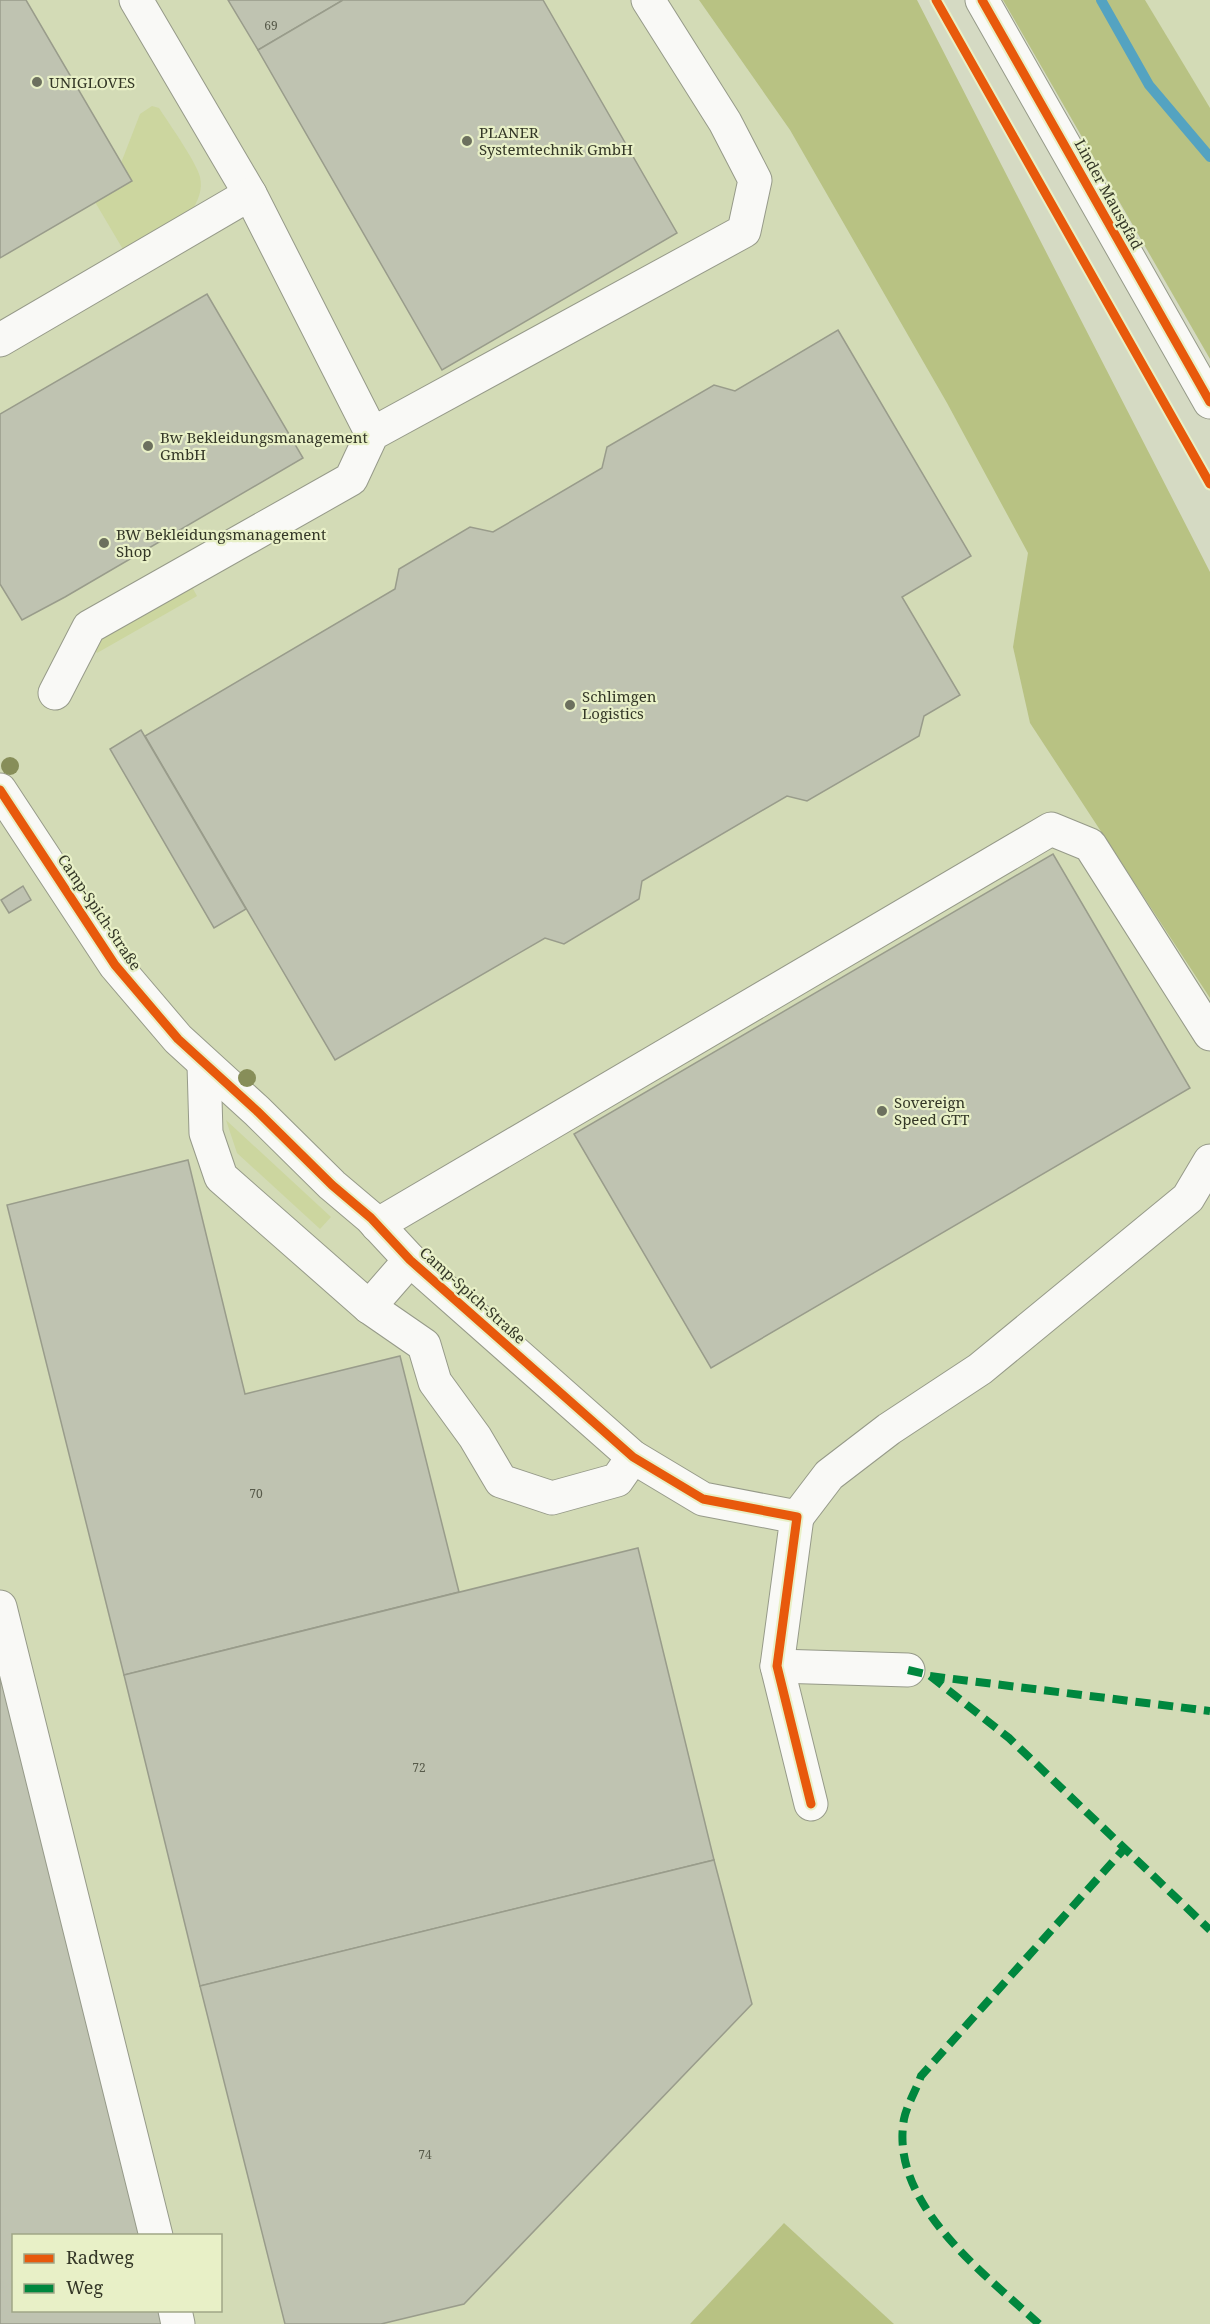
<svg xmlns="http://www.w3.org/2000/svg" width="1210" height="2324" viewBox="0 0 1210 2324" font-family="'Noto Serif',serif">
<rect width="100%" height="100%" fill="#d5dac3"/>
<g fill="#d3dbb6" fill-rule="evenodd">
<path d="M0 0H699L790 130 947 403 1029 553 1013 647 1030 723 1210 998V2324H894L784 2223 690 2324H0ZM14 2236H220V2310H14Z"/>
<polygon points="1145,0 1210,0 1210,108 1206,104"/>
</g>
<g fill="#ccd69f">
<path d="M152 106 159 108C168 122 197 163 200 177 203 190 198 201 191 212L124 251 95 202 121 163 140 114Z"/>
<polygon points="192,587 197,596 97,653 92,644"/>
<polygon points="226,1120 331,1217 320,1229 237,1153"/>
</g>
<g fill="#b8c283">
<polygon points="699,0 917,0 1210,572 1210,998 1030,723 1013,647 1028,553 947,403 790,130"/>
<polygon points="1003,0 1145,0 1210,108 1210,359"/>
<polygon points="784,2223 894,2324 690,2324"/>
</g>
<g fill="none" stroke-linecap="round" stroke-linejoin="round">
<polyline stroke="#54a3c1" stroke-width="10" points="1101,0 1149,85 1210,157"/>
</g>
<g fill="#bfc3b1" stroke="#999c8b" stroke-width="1.5">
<polygon points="0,0 26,0 132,181 0,258"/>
<polygon points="228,0 343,0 258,50"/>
<polygon points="343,0 543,0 677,233 442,370 258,50"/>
<polygon points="207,294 303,458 65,597 22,620 0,584 0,414"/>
<polygon points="838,330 971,556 902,597 960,695 924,716 919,736 807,801 787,796 642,881 639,899 564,944 545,938 335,1060 145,736 395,589 399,569 470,527 493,532 602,468 607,447 714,385 735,391"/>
<polygon points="141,730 246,909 214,928 110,749"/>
<polygon points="1053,854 1190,1088 711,1368 574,1134"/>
<polygon points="23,886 31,900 9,913 1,900"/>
<polygon points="188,1160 245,1394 400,1356 459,1592 124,1675 7,1205"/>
<polygon points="638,1548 714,1860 200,1986 124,1675"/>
<polygon points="0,1669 142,2236 14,2236 14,2310 161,2310 164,2324 0,2324"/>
<polygon points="714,1860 752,2004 464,2304 381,2324 285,2324 200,1986"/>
</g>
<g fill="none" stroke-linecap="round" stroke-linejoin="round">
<g stroke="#969a89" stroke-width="35">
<g id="minor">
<polyline points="136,0 250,194 372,434"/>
<polyline points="982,0 1210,402"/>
<polyline points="0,340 250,194"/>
<polyline points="55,693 89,627 351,479 372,434 744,231 755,180 725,122 648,0"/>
<polyline points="0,790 115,965 178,1039 257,1111 332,1185 371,1218 410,1260 633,1457 703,1499 797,1517 777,1666 811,1804"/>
<polyline points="204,1065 206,1133 221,1177 369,1307 424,1345 435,1382 475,1437 501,1481 552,1498 617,1480 633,1457"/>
<polyline points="377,1225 1051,829 1090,845 1210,1034"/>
<polyline points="369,1307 410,1260"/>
<polyline points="797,1517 829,1475 889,1429 980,1369 1188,1198 1210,1161"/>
<polyline points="0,1607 156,2236"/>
<polyline points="777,1666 908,1670"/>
<polyline points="175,2310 178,2324"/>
</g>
</g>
<use href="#minor" stroke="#f9f9f6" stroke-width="33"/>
<g stroke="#00873e" stroke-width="8" stroke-dasharray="15 8" stroke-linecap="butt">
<polyline points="908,1670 929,1675 1009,1738 1210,1930"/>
<polyline points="930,1676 1210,1711"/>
<path d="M1039 2324C984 2273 889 2204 904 2119 907 2105 916 2090 921 2076L1125 1848"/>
</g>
<g stroke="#e8f0c7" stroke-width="13">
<g id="cycleway">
<polyline points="936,0 1210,484"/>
<polyline points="982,0 1210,402"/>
<polyline points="0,790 115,965 178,1039 257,1111 332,1185 371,1218 410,1260 633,1457 703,1499 797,1517 777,1666 811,1804"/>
</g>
</g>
<use href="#cycleway" stroke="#e8590c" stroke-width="9"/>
</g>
<g fill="#878e59">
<circle cx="10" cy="766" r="9"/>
<circle cx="247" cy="1078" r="9"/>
</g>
<g fill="#6c705e" stroke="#e8f0c7" stroke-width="2">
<circle cx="37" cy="82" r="6"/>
<circle cx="467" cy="141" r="6"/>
<circle cx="148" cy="446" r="6"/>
<circle cx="104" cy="543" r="6"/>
<circle cx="570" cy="705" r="6"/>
<circle cx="882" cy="1111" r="6"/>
</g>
<g text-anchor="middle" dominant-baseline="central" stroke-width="4.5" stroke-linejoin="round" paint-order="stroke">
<g font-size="12" fill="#575a4a">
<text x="271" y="25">69</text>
<text x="256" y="1493">70</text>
<text x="419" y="1767">72</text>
<text x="425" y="2154">74</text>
</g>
<g font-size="15" fill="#343727" stroke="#e8f0c7" text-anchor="start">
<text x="49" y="82">UNIGLOVES</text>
<text x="479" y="132">PLANER<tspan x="479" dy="17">Systemtechnik GmbH</tspan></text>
<text x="160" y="437">Bw Bekleidungsmanagement<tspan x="160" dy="17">GmbH</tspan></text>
<text x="116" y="534">BW Bekleidungsmanagement<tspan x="116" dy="17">Shop</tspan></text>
<text x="582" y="696">Schlimgen<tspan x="582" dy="17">Logistics</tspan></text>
<text x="894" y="1102">Sovereign<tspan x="894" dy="17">Speed GTT</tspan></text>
</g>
<g font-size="15" fill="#343727" stroke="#e8f0c7">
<text transform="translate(1109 194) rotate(61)">Linder Mauspfad</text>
<text transform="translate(100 912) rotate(56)">Camp-Spich-Straße</text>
<text transform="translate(473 1295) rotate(42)">Camp-Spich-Straße</text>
</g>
</g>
<rect x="12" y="2234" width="210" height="78" fill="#e8f0c7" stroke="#a0a687" stroke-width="1.5"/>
<rect x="24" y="2254" width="30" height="9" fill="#e8590c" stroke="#a0a687" stroke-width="1.5"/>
<text x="66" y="2264" font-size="18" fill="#343727">Radweg</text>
<rect x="24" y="2284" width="30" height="9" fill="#00873e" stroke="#a0a687" stroke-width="1.5"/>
<text x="66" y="2294" font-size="18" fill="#343727">Weg</text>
</svg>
